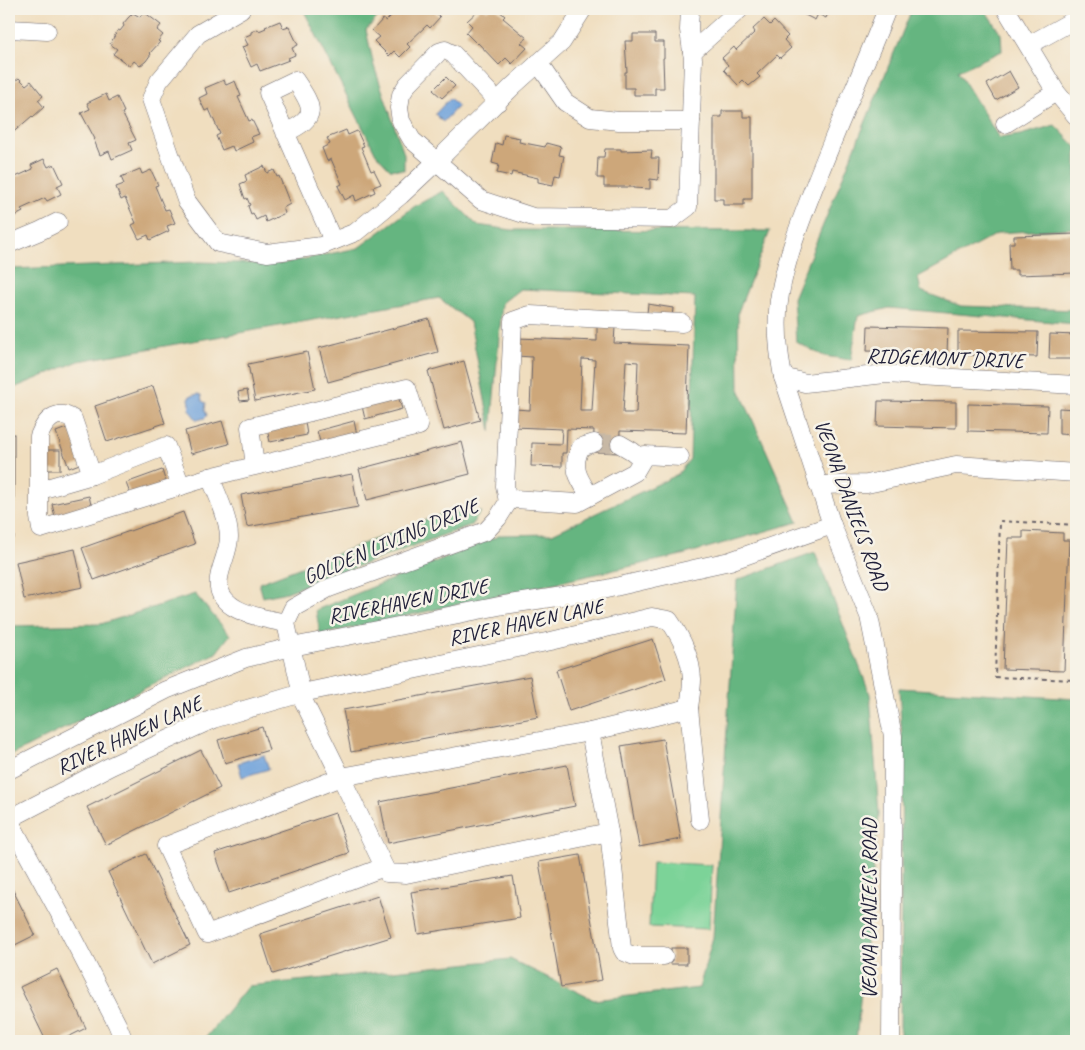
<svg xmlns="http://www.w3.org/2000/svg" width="1085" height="1050" viewBox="0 0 1085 1050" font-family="Caveat,sans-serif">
<rect width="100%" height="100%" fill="#f7f3e8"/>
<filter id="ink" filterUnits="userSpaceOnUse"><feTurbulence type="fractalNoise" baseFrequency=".02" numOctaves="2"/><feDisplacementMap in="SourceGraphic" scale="10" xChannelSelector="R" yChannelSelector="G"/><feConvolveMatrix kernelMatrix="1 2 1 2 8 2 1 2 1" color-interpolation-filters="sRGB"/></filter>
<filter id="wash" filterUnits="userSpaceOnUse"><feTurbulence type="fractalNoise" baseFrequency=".0096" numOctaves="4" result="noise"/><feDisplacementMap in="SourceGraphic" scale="20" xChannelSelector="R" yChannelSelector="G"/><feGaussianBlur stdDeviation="1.12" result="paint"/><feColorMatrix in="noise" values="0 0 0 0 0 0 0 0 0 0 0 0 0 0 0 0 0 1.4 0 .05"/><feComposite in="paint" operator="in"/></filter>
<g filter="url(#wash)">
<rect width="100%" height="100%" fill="#f0debf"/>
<polygon fill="#7cd398" stroke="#4f7a6a" points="652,862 712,865 709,929 649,927"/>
<g fill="#65b580" stroke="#446c5e">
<polygon points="303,9 385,9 366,30 374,66 404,154 404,170 390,169 376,154"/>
<polygon points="912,9 981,9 985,10 1001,34 1002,51 958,71 999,138 1020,135 1055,125 1076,147 1076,228 999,233 918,277 921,291 961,306 1076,310 1076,324 889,308 858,316 851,360 824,356 796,342 793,298"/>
<polygon points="443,191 477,225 512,230 770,231 738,312 739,389 798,522 682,555 320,635 316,610 501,535 552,534 677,475 690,459 695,297 520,289 502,303 491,431 470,322 439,298 79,361 9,390 9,269 198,262 280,264 358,248 415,206"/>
<polygon points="447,512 481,512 471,525 287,592 263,597 259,583"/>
<polygon points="815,552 870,694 879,814 856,1041 203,1041 248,986 510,959 594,1000 699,988 713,937 737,580"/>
<polygon points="195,594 230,635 216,653 9,756 9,626 101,624"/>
<polygon points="899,688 1076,699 1076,1041 900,1041 902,739"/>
</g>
<g fill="#6fa2da" stroke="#48628a">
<polygon points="450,98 458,106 443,122 435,114"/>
<polygon points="198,394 201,395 202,401 206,403 205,410 207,415 205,418 197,420 189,410 190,404 189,398 190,396"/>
<polygon points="264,755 269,769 242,777 238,763"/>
</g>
<g id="blocks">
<g fill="#cda77a" fill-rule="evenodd">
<polygon points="398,9 434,9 433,10 440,17 430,28 427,25 407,44 410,47 400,57 394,51 389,56 374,41 379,37 372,31 383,19 386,21"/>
<polygon points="480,9 485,9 487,11 489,9 497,9 505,16 503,18 527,38 521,43 527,48 512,64 506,58 499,65 478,43 477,44 466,33 472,26 467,21"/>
<polygon points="798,9 830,9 826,18 818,14 815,20 797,11"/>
<polygon points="144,12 161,25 157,30 163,35 158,41 160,42 150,53 151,54 146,61 140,66 134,61 130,66 113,54 117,49 110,44 118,30 120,31 124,26 123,24 128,18 133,13 140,17"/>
<polygon points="764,19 770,25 774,21 788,36 784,40 791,48 780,58 777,55 757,74 760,77 749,86 743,80 738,85 724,70 728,65 722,58 734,47 736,50 755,32 753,29"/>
<polygon points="280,21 283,28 289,26 298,45 292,48 295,55 288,58 289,60 260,71 257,64 251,67 242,47 248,45 244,37 251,34 251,32 258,29 259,31 266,28 265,27"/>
<polygon points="633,34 655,34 655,42 664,42 664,58 663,58 664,88 655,88 655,95 634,95 634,88 625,88 625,72 627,72 625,41 633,41"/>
<polygon points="1009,71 1018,87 996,100 987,84"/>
<polygon points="446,77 455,86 442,98 433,90"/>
<polygon points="19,78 26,85 31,81 43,96 38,100 44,107 33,117 32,116 9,136 9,86"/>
<polygon points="224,80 226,85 235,81 241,96 238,97 249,121 252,120 259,134 251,137 253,142 234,151 232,146 222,150 216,136 220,134 209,109 205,111 199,98 207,94 205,88"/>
<polygon points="106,94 109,101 117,97 124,112 122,113 136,140 129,143 132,150 112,159 109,151 100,155 94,140 95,139 81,113 90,109 87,103"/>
<polygon points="722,111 743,111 743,117 752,117 752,199 744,199 744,205 723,205 723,199 714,199 714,117 722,117"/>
<polygon points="346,130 348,135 357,131 364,146 361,147 371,171 374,170 381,184 373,187 375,192 356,201 354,195 345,200 338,186 342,184 331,159 327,161 322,148 330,144 327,138"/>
<polygon points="504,135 520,138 519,142 545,147 546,143 561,147 559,155 564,156 560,176 555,175 553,185 538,182 538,178 512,172 511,176 497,173 499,165 492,163 496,143 502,145"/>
<polygon points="605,149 621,149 621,151 652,150 651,158 659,158 658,180 650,179 650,189 633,188 633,187 604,187 604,178 597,178 598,157 604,157"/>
<polygon points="44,159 48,167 54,164 63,183 57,186 61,194 47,201 45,198 21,209 23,212 9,219 9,180 33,169 31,165"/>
<polygon points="264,166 267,173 274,170 277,177 279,176 290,204 283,208 285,213 266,222 264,216 256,220 253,213 251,214 248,206 250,205 247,198 245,199 240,184 247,181 245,175"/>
<polygon points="140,169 142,174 151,170 158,185 155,186 165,210 169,209 175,223 167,226 169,231 150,240 148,235 139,239 132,225 136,223 125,198 121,200 116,187 124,184 121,177"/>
<polygon points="1076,234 1076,273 1017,275 1017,270 1010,270 1009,243 1014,243 1014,236"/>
<polygon points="648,304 673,308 672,317 647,313"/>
<polygon points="429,319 438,352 328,382 319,348"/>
<path d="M597 326 615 327 614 343 689 346 686 433 620 431 619 453 593 452 594 430 567 429 566 453H562V467L531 466 532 443 561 444 562 429 514 427V409L530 410 532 357 517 356V338L597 341ZM582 359 595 360 592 411H580ZM626 361 638 362 636 413H623Z"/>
<polygon points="868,326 948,328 947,353 867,351"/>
<polygon points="958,331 1038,332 1037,357 958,355"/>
<polygon points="1050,334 1076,335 1076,359 1049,359"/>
<polygon points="307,352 315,389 255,401 248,364"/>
<polygon points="464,361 480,420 444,430 428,371"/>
<polygon points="153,386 165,423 107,442 95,406"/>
<polygon points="247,390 249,400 240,401 238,392"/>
<polygon points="398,396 402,409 365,419 362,406"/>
<polygon points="878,401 956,402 956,428 877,426"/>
<polygon points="968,404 1048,406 1047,433 968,431"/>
<polygon points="1059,408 1076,409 1076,435 1059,434"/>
<polygon points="222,421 229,444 191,454 185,431"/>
<polygon points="354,421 357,435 321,445 317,431"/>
<polygon points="305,422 307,435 270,442 267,429"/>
<polygon points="69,427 82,463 69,468 56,432"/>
<rect x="9" y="434" width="5" height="104"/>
<polygon points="462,442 470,474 367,500 359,469"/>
<rect x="46" y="450" width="14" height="20"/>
<polygon points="162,470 166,483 131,496 126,483"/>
<polygon points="352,474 358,507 247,527 241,495"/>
<polygon points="89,496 92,509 55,517 52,504"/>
<polygon points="183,512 195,544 94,580 82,548"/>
<polygon points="1023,531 1063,533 1063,540 1069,540 1064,671 1003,669 1008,538 1023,538"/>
<polygon points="75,549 83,587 24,599 16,562"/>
<polygon points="653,639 666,679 569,711 556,670"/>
<polygon points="530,676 538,717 351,752 343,710"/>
<polygon points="262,727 269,750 225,763 218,740"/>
<polygon points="663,739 681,839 639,847 621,746"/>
<polygon points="201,750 220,788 106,845 87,807"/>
<polygon points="567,765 575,806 388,843 380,802"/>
<polygon points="335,813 349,853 229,893 215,853"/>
<polygon points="146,854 190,945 152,964 108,872"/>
<polygon points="580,855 602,980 561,987 539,862"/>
<polygon points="513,876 520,918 418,934 411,892"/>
<polygon points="9,882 35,935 9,948"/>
<polygon points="378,896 391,937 273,974 260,934"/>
<rect x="671" y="948" width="16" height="16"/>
<polygon points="57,969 86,1028 60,1041 46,1041 20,987"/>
</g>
</g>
</g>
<g filter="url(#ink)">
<use href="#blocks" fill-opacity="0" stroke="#6a6469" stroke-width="1"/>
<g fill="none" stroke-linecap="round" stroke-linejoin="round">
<polyline stroke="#c7b8a5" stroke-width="18" stroke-dasharray="18 9" stroke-linecap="butt" points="594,443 620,444"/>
<g stroke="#6a6469" stroke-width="19">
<g id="minor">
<polyline points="241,9 198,34 159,81 151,99 186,200 218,243 267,253 321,246 356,232 401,195 436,162 513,86 562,42 583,9"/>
<path d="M887 9C863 70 836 130 812 192 799 226 786 259 780 294 775 322 778 350 783 377L832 525 869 616 893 736 891 1041"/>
<polyline points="1006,9 1056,92 1076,116"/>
<polyline points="9,29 47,31"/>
<polyline points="1029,45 1076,19"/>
<polyline points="692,52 740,9"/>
<polyline points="538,63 565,102 590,118 619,121 691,121"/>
<polyline points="498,102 453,54 445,50 439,52 407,85 401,95 399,108 401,121 412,140 481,200 533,217 672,219 688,207 693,59 689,30 690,9"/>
<polyline points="1005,124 1056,92"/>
<path d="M285 133C319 117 314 108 295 80L268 93 333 241"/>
<polyline points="9,244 40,231 58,222"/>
<polyline points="783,377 805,383 885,374 1076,385"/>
<polyline points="620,444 632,451 642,459"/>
<path d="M92 475 73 419C56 408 45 421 39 436V517L41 529 210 477 419 426 407 388 250 427 255 466"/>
<path d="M210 477C217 494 229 519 229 537 229 551 221 564 219 578 214 612 262 618 286 623"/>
<polyline points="818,485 867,484 956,465 1076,473"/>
<polyline points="40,490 92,475 166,446 181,486"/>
<path d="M590 496C579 479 570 467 581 447L594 443"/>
<polyline points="508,502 505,486 513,321 530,315 682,323"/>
<polyline points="508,502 514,499 577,503 635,472 645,455 680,457"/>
<polyline points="590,732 609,832 622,948 624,952 634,956 664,956"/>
<polyline points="9,770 166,690 246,658 292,647 504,605 602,590 698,568 730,561 832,525"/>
<path d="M9 819 111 766 213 719 302 693 551 641 652 617 669 620C681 637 691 658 692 679 692 689 690 699 689 708"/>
<polyline points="9,820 66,925 117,1024 124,1041"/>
<polyline points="609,832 406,874 387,873 341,777 590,732 689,708 700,820"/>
<polyline points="384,867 207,934 166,846 341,777 303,700 286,623 293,608 329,588 486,531 498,518 508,502"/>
</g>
</g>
<polyline stroke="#6a6469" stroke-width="2" stroke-dasharray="4 4" stroke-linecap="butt" points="1076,525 1000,521 995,677 1076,680"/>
<use href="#minor" stroke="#fff" stroke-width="18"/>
</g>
</g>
<g text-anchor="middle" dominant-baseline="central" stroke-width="5" stroke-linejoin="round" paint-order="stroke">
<g font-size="21" fill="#22223b" stroke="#f7f3e8">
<text transform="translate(945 358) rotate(2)">RIDGEMONT DRIVE</text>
<text transform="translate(852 505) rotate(70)">VEONA DANIELS ROAD</text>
<text transform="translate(391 541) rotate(-23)">GOLDEN LIVING DRIVE</text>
<text transform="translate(408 601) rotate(-11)">RIVERHAVEN DRIVE</text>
<text transform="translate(526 622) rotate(-12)">RIVER HAVEN LANE</text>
<text transform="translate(129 735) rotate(-25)">RIVER HAVEN LANE</text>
<text transform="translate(869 909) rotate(-90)">VEONA DANIELS ROAD</text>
</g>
</g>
<rect width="1085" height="1050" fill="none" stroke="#f7f3e8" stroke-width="30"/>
</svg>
